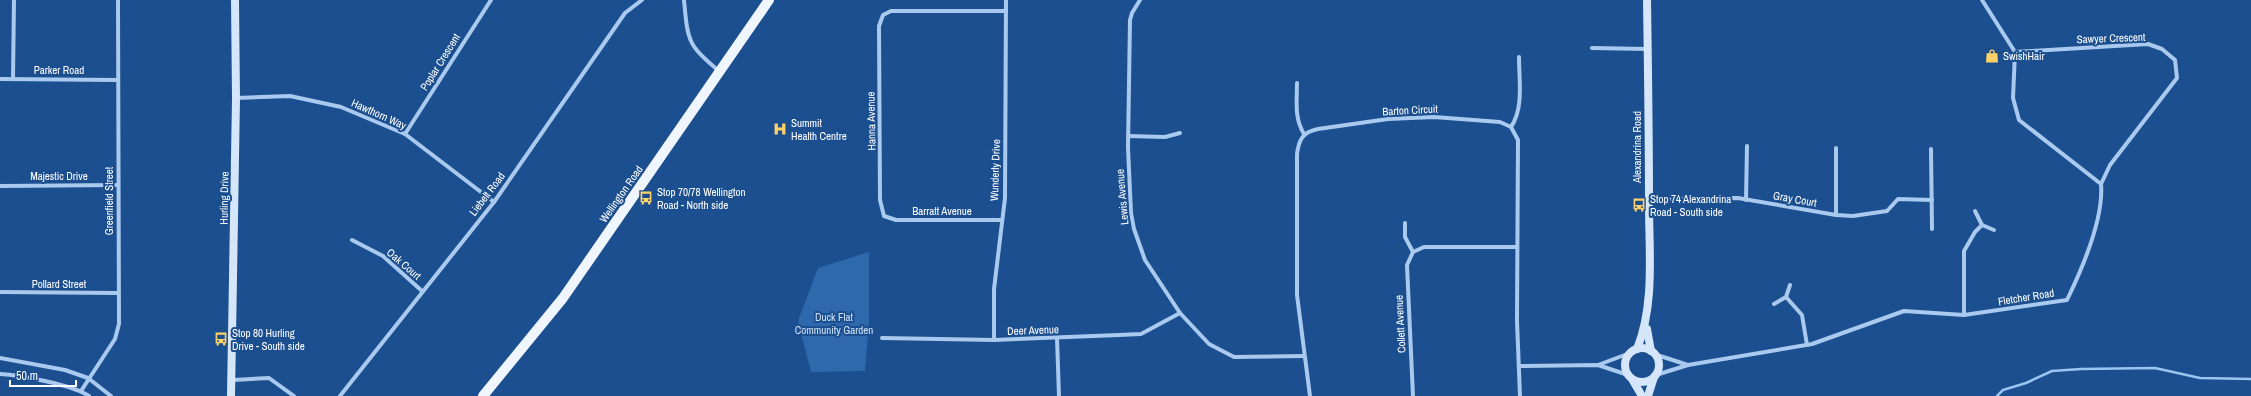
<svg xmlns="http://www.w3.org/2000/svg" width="2251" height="396" viewBox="0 0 2251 396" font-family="'Archivo Narrow',sans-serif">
<rect width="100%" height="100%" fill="#1b4f8f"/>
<polygon fill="#2e69ad" points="869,252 869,321 865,371 811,372 798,321 818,268"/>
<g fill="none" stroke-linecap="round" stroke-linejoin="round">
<polyline stroke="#9cc4f0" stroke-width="2.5" points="1997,396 2003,390 2026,383 2052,371 2081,369 2155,368 2200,378 2251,379"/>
<g stroke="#a9c9ee" stroke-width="4">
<path d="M684 0C688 42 687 44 720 72"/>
<polyline points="1140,0 1132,13 1130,20 1128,148 1131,213 1134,229 1145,260 1180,313 1209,344 1234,357 1304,356"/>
<polyline points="1592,48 1648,49"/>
<polyline points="2015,52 2148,44 2162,49 2175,60 2177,78 2110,165 2101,184"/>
<polyline points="0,79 117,80"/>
<polyline points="13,79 14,0"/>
<path d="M1297 83C1297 101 1294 118 1304 134"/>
<polyline points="236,98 290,96 341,107 405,134 494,202"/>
<path d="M1511 127C1524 108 1519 80 1519 57"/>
<polyline points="405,134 491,0"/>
<polyline points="1128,136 1165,137 1180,133"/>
<polyline points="1836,148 1836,215"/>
<polyline points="1931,149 1932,229"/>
<polyline points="0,186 118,185"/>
<polyline points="1649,199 1738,198 1836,215 1853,216 1887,211 1898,199 1932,200"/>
<polyline points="1746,200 1747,146"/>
<polyline points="1975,211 1982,225 1994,230"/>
<polyline points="1001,220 896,220 884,216 880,200 879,26 883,15 891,11 1006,11"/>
<polyline points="1405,223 1405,237 1413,252"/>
<polyline points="352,240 383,256 422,291"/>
<polyline points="0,292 118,293"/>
<polyline points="1786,297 1802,315 1807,345"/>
<polyline points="1774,304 1786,297 1790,285"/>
<polyline points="1964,315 1964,251 1975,232 1982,225"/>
<polyline points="882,338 994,340 1119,335 1141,334 1180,313"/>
<polyline points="1057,338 1059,396"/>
<polyline points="994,340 994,289 1005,198 1006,0"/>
<polyline points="1654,354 1688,365"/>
<polyline points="0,358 65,370 88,378 111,396"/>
<polyline points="1598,365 1630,353"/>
<polyline points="1520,366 1598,365 1628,375"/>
<path d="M0 374C20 375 73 385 89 396"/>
<path d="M1656 375 1688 365 1812 344 1904 311 1964 315 2067 300C2082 269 2104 219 2101 184L2019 120 2013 98 2015 52 1982 0"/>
<polyline points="233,380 269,378 294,396"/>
<polyline points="81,391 115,339 119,324 118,0"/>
<polyline points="340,396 494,202 625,13 642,0"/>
<path d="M1310 396 1297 295V154C1299 139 1303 132 1318 129L1388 119 1434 117 1500 122 1511 127 1518 140 1517 321 1520 396"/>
<polyline points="1413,396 1407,265 1413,252 1424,247 1517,247"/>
</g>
<g stroke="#d6e6fa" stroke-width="8">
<polyline points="1647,329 1651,351"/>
<circle cx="1642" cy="365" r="17"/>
<path d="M1637 349C1655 305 1649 251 1649 204 1649 136 1648 68 1647 0"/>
<polyline points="1632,379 1642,396"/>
<polyline points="231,396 236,98 235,0"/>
<polyline points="1648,396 1654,377"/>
</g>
<polyline stroke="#f0f6ff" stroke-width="10" points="483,396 563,298 769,0"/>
</g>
<defs>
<g id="shop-bare" transform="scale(1.08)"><path d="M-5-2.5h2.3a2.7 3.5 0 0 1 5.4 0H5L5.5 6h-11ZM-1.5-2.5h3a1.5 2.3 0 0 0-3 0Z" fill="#ffd166" stroke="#1b4f8f" stroke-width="2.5" paint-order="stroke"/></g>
<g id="hospital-bare" transform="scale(1.08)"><path d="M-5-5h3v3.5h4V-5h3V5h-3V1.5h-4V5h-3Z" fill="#ffd166" stroke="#1b4f8f" stroke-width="2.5" paint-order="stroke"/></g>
<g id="bus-bare" transform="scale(1.08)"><path d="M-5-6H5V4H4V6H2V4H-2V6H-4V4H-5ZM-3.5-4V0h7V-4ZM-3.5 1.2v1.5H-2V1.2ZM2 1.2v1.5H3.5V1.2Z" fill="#ffd166" stroke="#1b4f8f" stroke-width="2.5" paint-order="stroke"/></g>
</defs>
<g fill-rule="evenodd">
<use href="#shop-bare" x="1992" y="56"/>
<use href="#hospital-bare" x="780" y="129"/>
<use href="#bus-bare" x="646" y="198"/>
<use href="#bus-bare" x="1639" y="205"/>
<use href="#bus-bare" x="221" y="339"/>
</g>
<g text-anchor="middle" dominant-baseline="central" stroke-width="4" stroke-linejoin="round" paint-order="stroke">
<g font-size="11" fill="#fff" stroke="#1b4f8f">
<text transform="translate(2111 38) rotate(-2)">Sawyer Crescent</text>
<text transform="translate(440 62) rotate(-58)">Poplar Crescent</text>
<text x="59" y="70">Parker Road</text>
<text transform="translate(1410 110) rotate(-3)">Barton Circuit</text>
<text transform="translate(379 114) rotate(24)">Hawthorn Way</text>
<text transform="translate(871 121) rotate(-91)">Hanna Avenue</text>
<text transform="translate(1637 147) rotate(-90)">Alexandrina Road</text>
<text transform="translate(995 170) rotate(-88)">Wunderly Drive</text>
<text x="59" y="176">Majestic Drive</text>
<text transform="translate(487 194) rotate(-53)">Liebelt Road</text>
<text transform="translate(621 194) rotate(-55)">Wellington Road</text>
<text transform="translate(1122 197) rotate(-95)">Lewis Avenue</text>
<text transform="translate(224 198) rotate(-89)">Hurling Drive</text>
<text transform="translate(1795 199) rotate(10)">Gray Court</text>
<text transform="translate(109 201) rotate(-90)">Greenfield Street</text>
<text x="942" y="211">Barratt Avenue</text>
<text transform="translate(404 264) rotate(41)">Oak Court</text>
<text x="59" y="284">Pollard Street</text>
<text transform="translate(2026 297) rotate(-9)">Fletcher Road</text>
<text transform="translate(1400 324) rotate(-93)">Collett Avenue</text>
<text transform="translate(1033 330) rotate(-2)">Deer Avenue</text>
</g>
<g font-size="11" fill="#fff" stroke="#1b4f8f" text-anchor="start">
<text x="2003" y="56">SwishHair</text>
<text x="791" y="123">Summit<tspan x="791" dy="13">Health Centre</tspan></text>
<text x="657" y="192">Stop 70/78 Wellington<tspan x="657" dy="13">Road - North side</tspan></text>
<text x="1650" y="199">Stop 74 Alexandrina<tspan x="1650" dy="13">Road - South side</tspan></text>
<text x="232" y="333">Stop 80 Hurling<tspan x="232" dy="13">Drive - South side</tspan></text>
</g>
<g font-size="11" fill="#cfe3fa" stroke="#1b4f8f">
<text x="834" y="317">Duck Flat<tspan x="834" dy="13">Community Garden</tspan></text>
</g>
</g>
<path d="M10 380v6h66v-6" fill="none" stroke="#ffffff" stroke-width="2"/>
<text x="16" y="380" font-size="12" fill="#ffffff" stroke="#1b4f8f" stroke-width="3" paint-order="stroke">50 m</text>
</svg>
